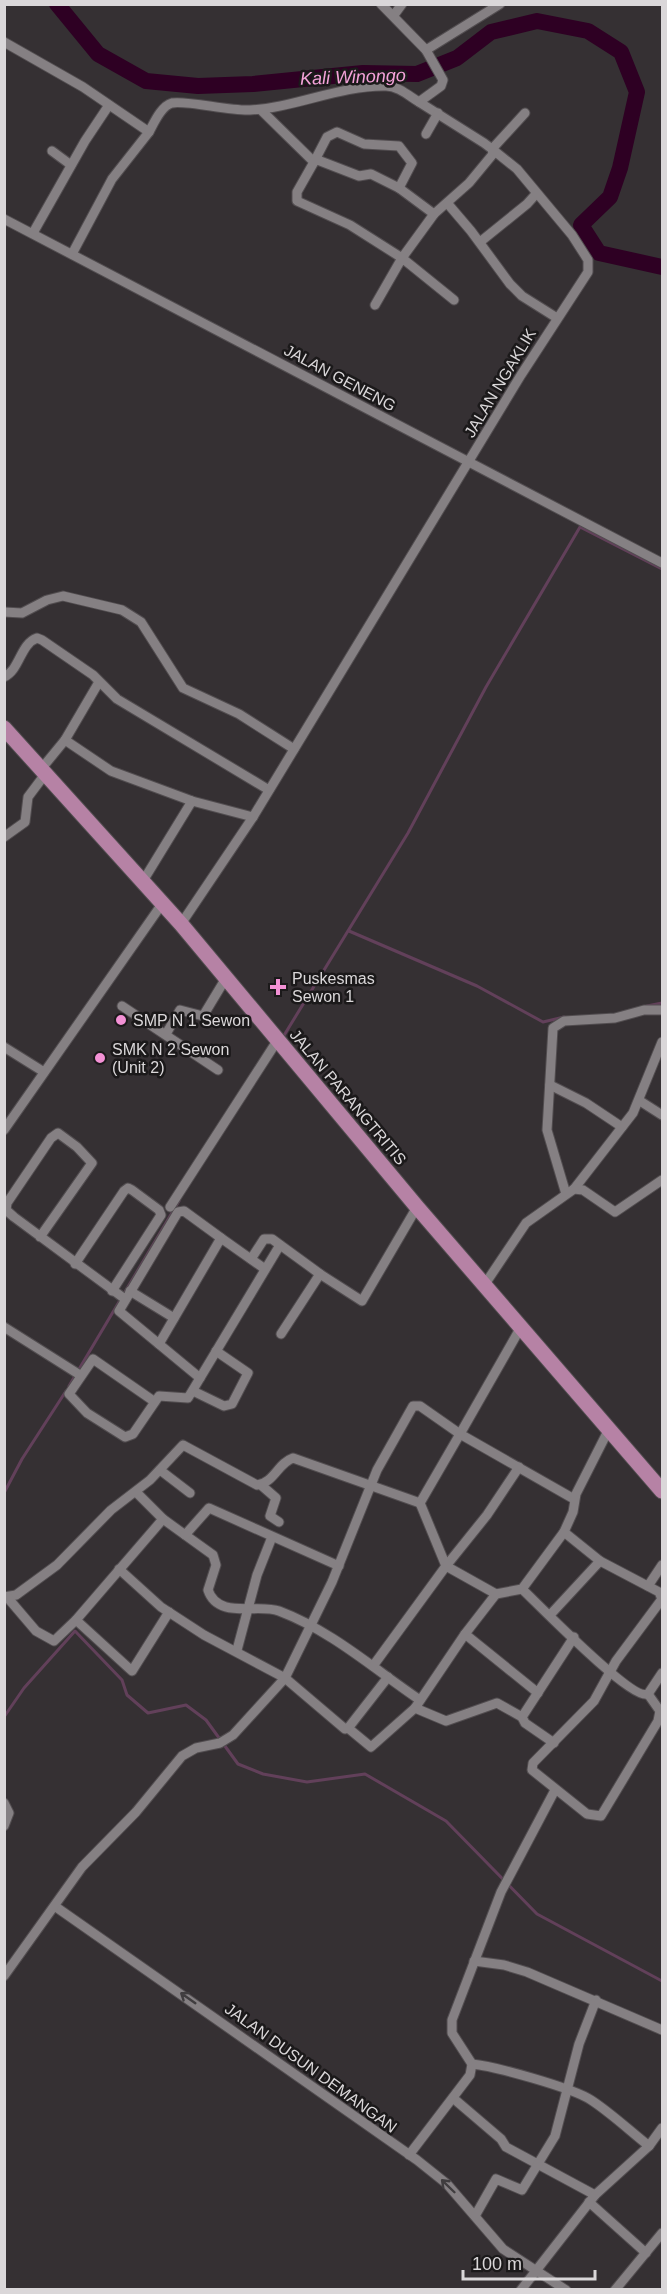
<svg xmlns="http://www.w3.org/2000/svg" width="667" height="2294" viewBox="0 0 667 2294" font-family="Helvetica,sans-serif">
<rect width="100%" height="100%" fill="#353033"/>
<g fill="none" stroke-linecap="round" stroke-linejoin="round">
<g stroke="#62405a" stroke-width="3">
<polyline points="349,931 477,986 543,1022 564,1017"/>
<polyline points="647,1006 662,1003"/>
<polyline points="283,1037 408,833 486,687 580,527 662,569"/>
<polyline points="69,1386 179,1201"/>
<polyline points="4,1493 22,1459 66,1391"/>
<polyline points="4,1717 24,1688 75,1631 122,1680 127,1695 148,1713 186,1705 206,1720 238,1764 263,1774 307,1782 365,1774 446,1821 537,1914 662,1981"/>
</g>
<polyline stroke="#2e0023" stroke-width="16" points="57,4 98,54 146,81 198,86 253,84 363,73 417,74 457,58 491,32 537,21 588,31 621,52 637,92 620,168 610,197 581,225 599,253 662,267"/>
<g stroke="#524d50" stroke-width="11">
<g id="minor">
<polyline points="394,15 402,4"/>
<polyline points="4,42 83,87 149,132 112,179 72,254"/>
<polyline points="426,50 500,4"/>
<polyline points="261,110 314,162 297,192 297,201 350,225 402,258 434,214 469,183 493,154 492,149 484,143 419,102"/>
<path d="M149 132C154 123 161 106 172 103 186 100 229 111 250 110 294 108 340 85 386 86 398 86 409 96 419 102L441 86 443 80 426 50 381 4"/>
<polyline points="426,134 438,113"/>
<polyline points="52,151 71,165"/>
<polyline points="315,159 359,176 371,174 399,188 434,214"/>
<polyline points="314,162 327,137 337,132 364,144 399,146 412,163 399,188"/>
<polyline points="448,204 471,231 510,284 522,296 557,318"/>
<polyline points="4,219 662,563"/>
<polyline points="33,233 85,141 109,105"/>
<polyline points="480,242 527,204 536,194"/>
<polyline points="375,305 402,258 454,300"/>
<polyline points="4,612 22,613 47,600 63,596 122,610 141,622 183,688 239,714 294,749"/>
<path d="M4 677C20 670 20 644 37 638L42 640 93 675 117 699 269 790"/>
<polyline points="65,740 111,771 192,801 253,817"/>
<polyline points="42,768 65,740 99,682"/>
<polyline points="4,837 25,822 28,797 46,773"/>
<polyline points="143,881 192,801"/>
<polyline points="181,924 253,817 521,375 588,272 588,260 572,235 517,169 492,149 525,113"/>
<polyline points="122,1006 218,1070"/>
<polyline points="166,1034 180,1010 203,1016 226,978"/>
<polyline points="4,1047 44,1072"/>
<polyline points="550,1085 586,1103 622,1127"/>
<polyline points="640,1101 662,1115"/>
<polyline points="4,1130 162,904"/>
<polyline points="574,1189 633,1113 662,1042"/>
<polyline points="566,1194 547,1130 553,1028 564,1021 615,1018 644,1010 662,1010"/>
<polyline points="170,1207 277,1041"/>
<polyline points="40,1237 92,1163 77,1147 58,1133 51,1138 7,1203 6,1210 14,1217 125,1299"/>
<polyline points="251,1259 264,1239 272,1239 320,1274 362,1301 417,1207"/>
<polyline points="75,1264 124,1191 128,1188 132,1190 159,1210 161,1215 112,1291"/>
<polyline points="485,1284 526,1223 574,1189 583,1190 615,1212 662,1180"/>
<polyline points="130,1291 174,1318"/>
<polyline points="4,1327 80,1375"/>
<polyline points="521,1327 460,1434 574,1499"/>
<polyline points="281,1334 320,1274"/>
<polyline points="159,1344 221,1238 265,1269"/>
<polyline points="200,1378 119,1311 178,1212 184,1211 221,1238"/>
<polyline points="193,1391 224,1406 232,1404 248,1373 216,1351"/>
<polyline points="155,1402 93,1359 69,1394 87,1413 125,1437 133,1434 159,1396 188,1398 280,1245"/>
<polyline points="160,1470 190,1493"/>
<polyline points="261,1485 276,1498 270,1516 279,1522"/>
<path d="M136 1492 163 1519 213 1555 216 1565 208 1590C218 1620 258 1603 279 1611 332 1631 374 1669 420 1700"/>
<polyline points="564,1532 600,1561 659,1592 662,1599 616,1661 594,1701 533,1763 532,1770 587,1814 601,1816 658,1721 660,1711 648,1694"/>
<polyline points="185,1535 209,1508 339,1566"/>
<polyline points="119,1569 161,1607 204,1635 285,1678 345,1729 349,1727 388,1677"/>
<polyline points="648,1586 662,1565"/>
<path d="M522 1589C539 1605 632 1701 648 1694L662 1673"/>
<path d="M4 1597 16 1595 57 1565 111 1510 150 1480 183 1445 257 1485C274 1483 278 1463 293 1458L420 1503"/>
<polyline points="7,1597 36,1631 54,1641 76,1620 163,1519"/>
<polyline points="550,1615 600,1561"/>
<polyline points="76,1620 132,1671 169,1612"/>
<polyline points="465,1634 538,1693"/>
<polyline points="237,1650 257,1575 272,1537"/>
<polyline points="373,1666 446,1566 487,1515 519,1467"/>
<polyline points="415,1708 446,1721 497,1703 522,1717"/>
<polyline points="348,1728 371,1747 415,1708 465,1634 496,1594"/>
<polyline points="554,1743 525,1723 522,1717 574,1637"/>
<polyline points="4,1803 9,1813 4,1826"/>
<polyline points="56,1907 417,2160 447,2184 503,2249 566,2290"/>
<polyline points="474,1961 504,1965 527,1972 662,2030"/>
<polyline points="4,1976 82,1867 136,1812 182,1756 196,1748 220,1743 233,1735 285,1678 332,1582 377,1470 413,1406 420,1406 460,1434 420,1503 446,1566 496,1594 522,1589 564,1532 573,1512 576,1494 609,1429"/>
<path d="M472 2064C494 2066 573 2088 591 2100 611 2113 630 2131 649 2146"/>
<polyline points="453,2098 501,2139 506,2147 595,2195"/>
<polyline points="409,2155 470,2075 472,2064 452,2033 452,2020 501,1892 555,1790"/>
<polyline points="589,2202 646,2253"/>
<polyline points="475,2216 496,2179 522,2190 555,2136 579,2044 596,2000"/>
<polyline points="521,2290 595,2195 649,2146 662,2128"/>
<polyline points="615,2290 662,2233"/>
</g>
</g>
<g stroke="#524d50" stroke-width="17">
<polyline id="primary" points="4,728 181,924 417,1207 662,1491"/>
</g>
<use href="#minor" stroke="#858083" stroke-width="9"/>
<use href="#primary" stroke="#b682a5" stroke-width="15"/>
</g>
<defs><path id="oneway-shaft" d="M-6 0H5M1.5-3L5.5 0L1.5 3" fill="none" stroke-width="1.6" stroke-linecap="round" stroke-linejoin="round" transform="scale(1.5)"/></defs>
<g stroke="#403d3f">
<use href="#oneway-shaft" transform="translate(188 1998) rotate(-145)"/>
<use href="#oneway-shaft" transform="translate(448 2186) rotate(-136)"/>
</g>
<g fill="#f391d5" stroke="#1b191a" stroke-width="2">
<path d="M275 978h6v6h6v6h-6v6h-6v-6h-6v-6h6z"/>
<circle cx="121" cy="1020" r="6"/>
<circle cx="100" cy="1058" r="6"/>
</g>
<g text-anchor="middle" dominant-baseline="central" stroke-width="5" stroke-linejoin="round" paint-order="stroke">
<g font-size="16" fill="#dad7d9" stroke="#1b191a">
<text transform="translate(340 378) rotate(28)">JALAN GENENG</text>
<text transform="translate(500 383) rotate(-59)">JALAN NGAKLIK</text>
<text transform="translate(348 1097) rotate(50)">JALAN PARANGTRITIS</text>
<text transform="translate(311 2068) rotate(36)">JALAN DUSUN DEMANGAN</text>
</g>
<g font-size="16" fill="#dad7d9" stroke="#1b191a" text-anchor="start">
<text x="292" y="978">Puskesmas<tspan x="292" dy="18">Sewon 1</tspan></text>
<text x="133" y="1020">SMP N 1 Sewon</text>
<text x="112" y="1049">SMK N 2 Sewon<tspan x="112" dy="18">(Unit 2)</tspan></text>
</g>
<g font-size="18" font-style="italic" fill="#f4a2d9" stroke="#1b191a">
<text transform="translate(353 77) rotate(-2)">Kali Winongo</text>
</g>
</g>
<rect width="667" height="2294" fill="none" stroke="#dad7d9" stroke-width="12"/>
<path d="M463 2270v9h132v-9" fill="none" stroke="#dad7d9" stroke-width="3"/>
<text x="472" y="2270" font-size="18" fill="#dad7d9" stroke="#1b191a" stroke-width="4.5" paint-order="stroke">100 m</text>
</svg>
